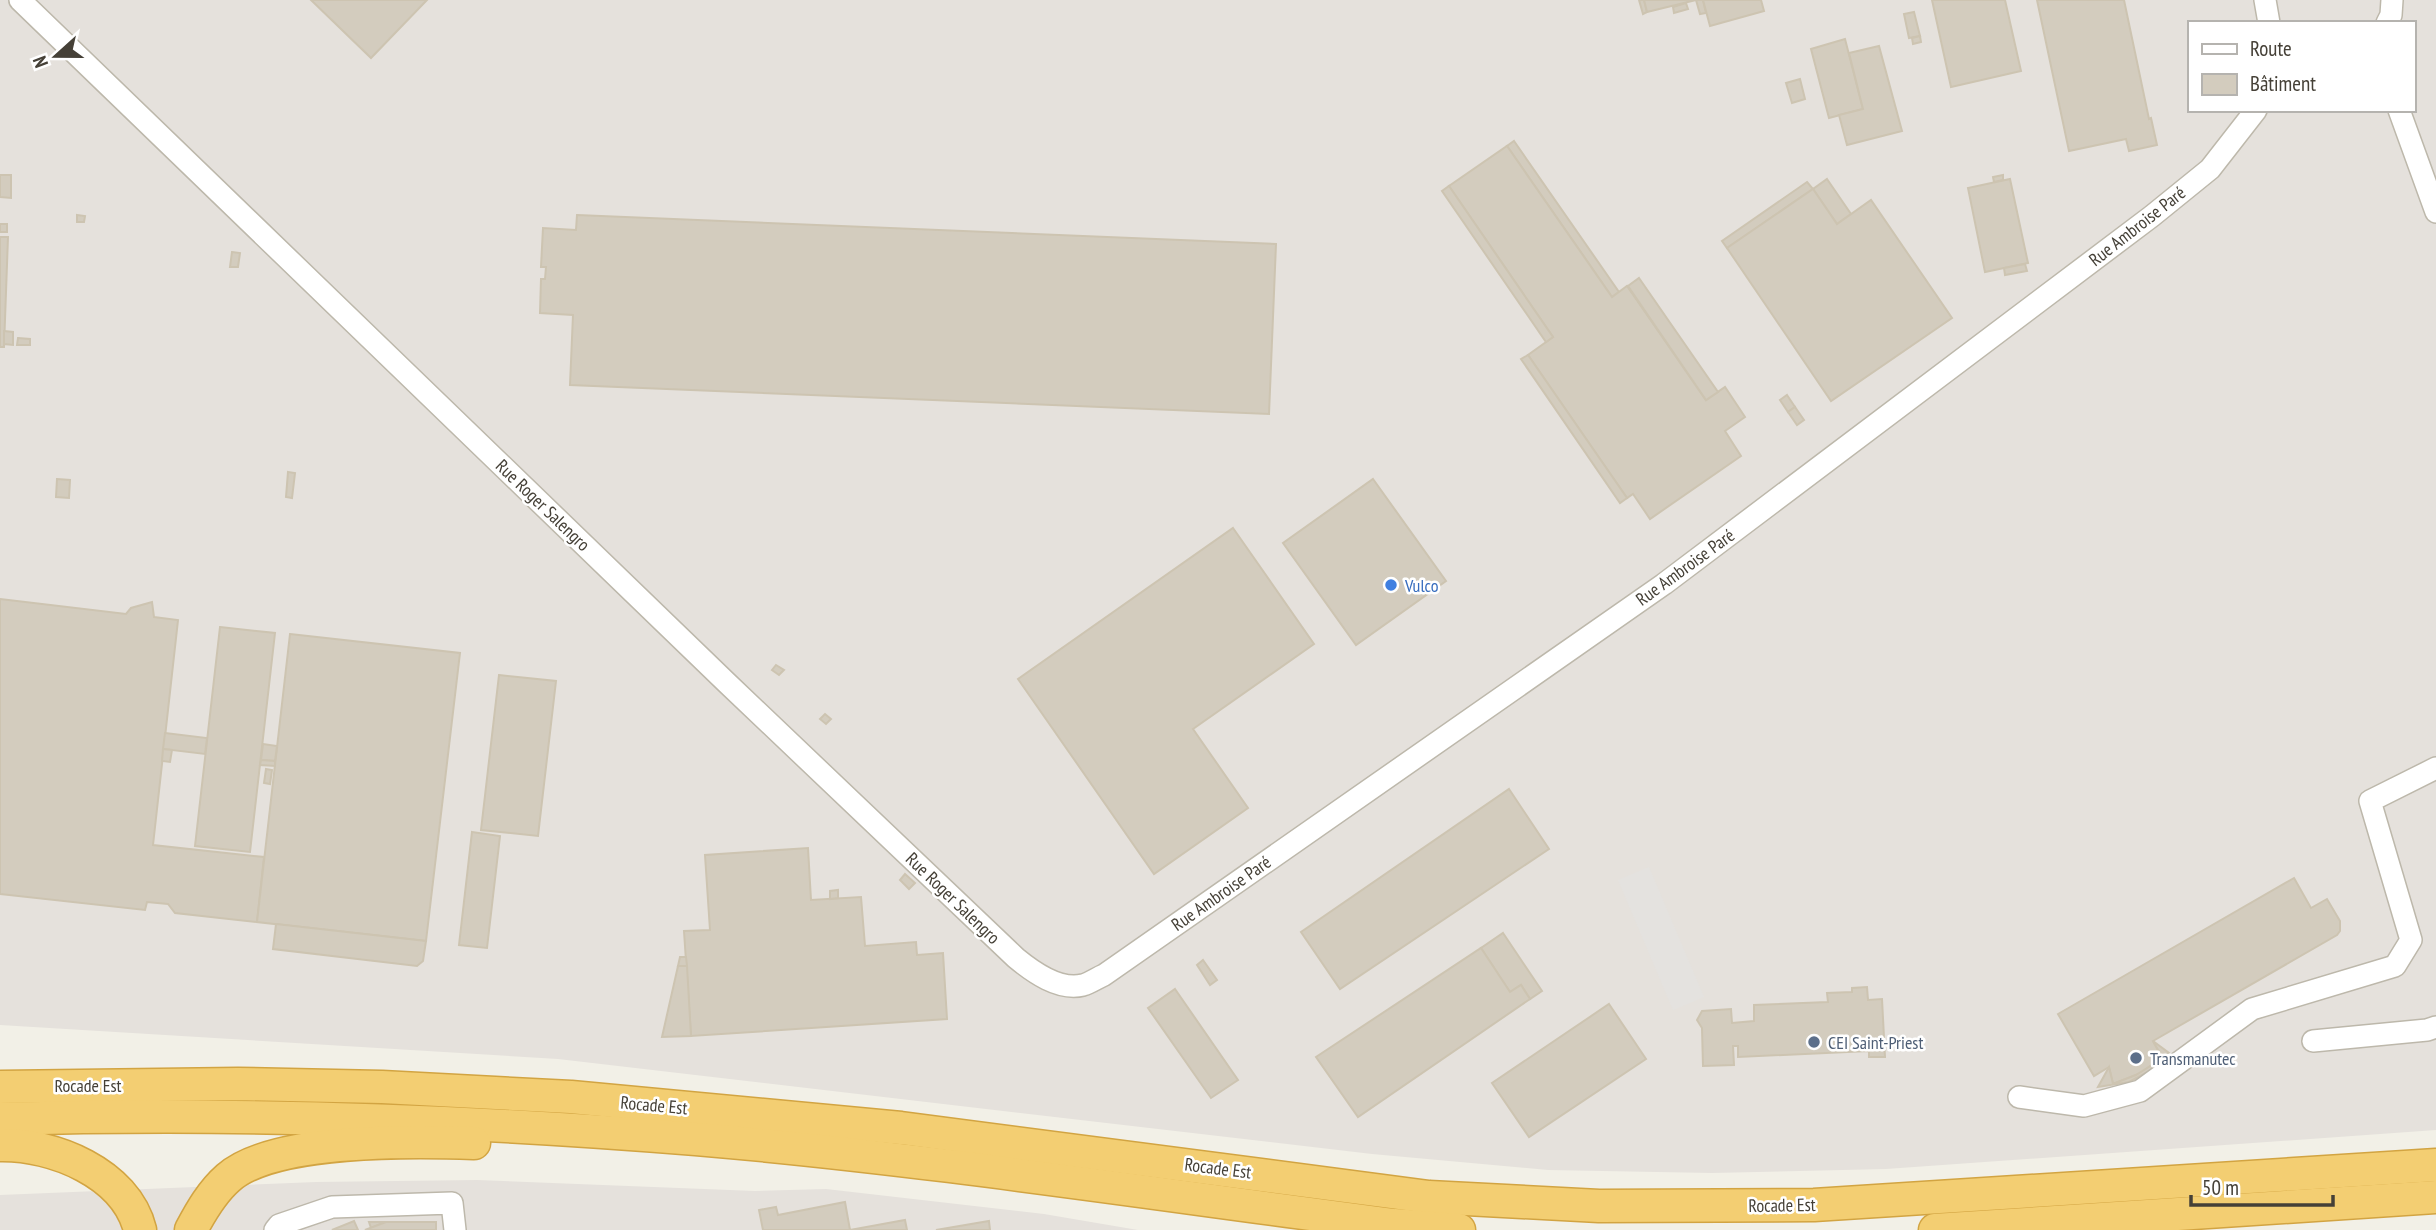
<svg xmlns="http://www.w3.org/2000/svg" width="2436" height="1230" viewBox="0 0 2436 1230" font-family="'PT Sans Narrow',sans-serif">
<rect width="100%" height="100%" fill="#f2f0e7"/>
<g fill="#e5e1dc" fill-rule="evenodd">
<path d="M0 0H2436V1130L1886 1169 1712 1173 1548 1170 1372 1154 558 1059 0 1025ZM2189 23H2413V110H2189Z"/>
<polygon points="477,1180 755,1191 826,1189 1044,1214 1138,1230 0,1230 0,1195 316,1182"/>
</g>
<polygon fill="#e4e2df" points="1649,867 1704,997 1673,1010 1618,880"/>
<g fill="#d3ccbe" stroke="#cdc4b1" stroke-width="2">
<polygon points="311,0 427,0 371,58"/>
<polygon points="1639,0 1644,0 1647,12 1643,14"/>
<polygon points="1644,0 1696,0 1647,12"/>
<polygon points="1696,0 1703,0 1706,13 1700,14"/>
<polygon points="1703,0 1761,0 1764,11 1710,26"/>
<polygon points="1932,0 2005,0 2021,71 1951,87"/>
<polygon points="2037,0 2124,0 2149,119 2151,118 2157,145 2129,151 2126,139 2069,151"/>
<polygon points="1686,3 1688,9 1674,13 1673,7"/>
<polygon points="1914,12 1920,36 1909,38 1904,14"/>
<polygon points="1920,36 1921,42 1913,44 1912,38"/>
<polygon points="1845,39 1863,109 1829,118 1811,49"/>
<polygon points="1879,46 1902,131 1847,145 1839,115 1863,109 1849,53"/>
<polygon points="1800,79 1805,99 1792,103 1786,83"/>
<polygon points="1514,141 1619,292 1612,297 1507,146"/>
<polygon points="1507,146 1612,297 1627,286 1706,400 1725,387 1745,417 1725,431 1741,456 1650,519 1633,494 1627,498 1528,355 1553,337 1449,186"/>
<polygon points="0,175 11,175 11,198 0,197"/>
<polygon points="2003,175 2003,180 1994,182 1993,177"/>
<polygon points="1827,179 1851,214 1837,224 1813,189"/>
<polygon points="2010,179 2028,263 1985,272 1968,188"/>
<polygon points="1807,182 1813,189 1727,248 1722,241"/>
<polygon points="1449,186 1553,337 1546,342 1442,191"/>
<polygon points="1813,189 1837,224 1871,200 1952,318 1831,401 1727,248"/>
<polygon points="77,215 85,216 84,222 77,222"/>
<polygon points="577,215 1276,244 1269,414 570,385 573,315 540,313 541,279 545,279 546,267 541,267 543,228 576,230"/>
<rect x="0" y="224" width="7" height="8"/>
<polygon points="0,237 8,237 4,347 0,347"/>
<polygon points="232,252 240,253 238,267 230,267"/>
<polygon points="2025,264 2027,271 2005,275 2004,268"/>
<polygon points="1639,278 1718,392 1706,400 1628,286"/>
<polygon points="4,331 13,332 13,345 4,344"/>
<polygon points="18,338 30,339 30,345 17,345"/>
<polygon points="1528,355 1627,498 1620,503 1521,359"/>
<polygon points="1787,395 1795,407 1788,412 1780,400"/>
<polygon points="1795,407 1804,420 1797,425 1788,412"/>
<polygon points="288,472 295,473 292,498 286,497"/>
<polygon points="57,479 70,480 69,498 56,497"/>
<polygon points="1373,479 1446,581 1356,645 1283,543"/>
<polygon points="1233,528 1314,644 1193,729 1248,808 1154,874 1018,679"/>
<polygon points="0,599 126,614 131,608 152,602 154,617 178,620 153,845 264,857 257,922 175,913 168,904 147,902 145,910 0,894"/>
<polygon points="220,627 275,633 250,852 195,846"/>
<polygon points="290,634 460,653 426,941 257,922"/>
<polygon points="776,665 784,670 779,675 772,670"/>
<polygon points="499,675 556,681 538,836 481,830"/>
<polygon points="825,714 831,719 826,724 820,719"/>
<polygon points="165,733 207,738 205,754 163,749"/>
<polygon points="263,744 277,746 275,761 261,760"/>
<polygon points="163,749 172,750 170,762 162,761"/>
<polygon points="261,760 275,761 275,766 260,765"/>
<polygon points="266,769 272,770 270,784 264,783"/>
<polygon points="1509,789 1549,849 1340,989 1301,932"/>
<polygon points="472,832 500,836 487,948 459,945"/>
<polygon points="808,848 811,900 861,897 865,946 916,942 917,955 943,953 947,1019 691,1036 684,931 710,930 705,855"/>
<polygon points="905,874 915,883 909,889 900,880"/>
<polygon points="2294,878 2311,908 2327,899 2340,921 2340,931 2337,935 2153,1041 2162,1057 2141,1073 2113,1084 2109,1067 2094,1076 2058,1014"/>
<polygon points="838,890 838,898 830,899 830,891"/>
<polygon points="276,924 426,941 423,961 417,966 273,949"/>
<polygon points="1503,933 1542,991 1530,999 1521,985 1510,992 1481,948"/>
<polygon points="1481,948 1510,992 1521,985 1530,999 1358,1117 1316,1057"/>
<polygon points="680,957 686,957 687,966 678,966"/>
<polygon points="1203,960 1217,980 1210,985 1197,965"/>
<polygon points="678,966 687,966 691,1036 662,1037"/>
<polygon points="1867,987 1868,1000 1882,999 1885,1057 1869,1057 1869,1051 1738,1057 1738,1046 1733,1046 1734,1065 1703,1066 1702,1028 1697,1020 1702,1011 1731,1009 1732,1023 1754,1021 1754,1005 1828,1002 1827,993 1852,992 1852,988"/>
<polygon points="1175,989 1238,1080 1211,1098 1148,1008"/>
<polygon points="1609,1004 1646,1059 1529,1137 1492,1083"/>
<polygon points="2153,1041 2169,1053 2157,1067 2129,1082 2098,1087 2109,1067 2113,1084 2136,1075 2155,1063 2162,1057"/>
<polygon points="845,1202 850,1230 905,1220 907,1230 763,1230 759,1210 776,1207 778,1215"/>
<polygon points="354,1221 358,1230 332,1230"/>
<polygon points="989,1221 990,1230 936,1230"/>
<polygon points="369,1222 386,1222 371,1228"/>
<polygon points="386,1222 436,1222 436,1230 365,1230"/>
</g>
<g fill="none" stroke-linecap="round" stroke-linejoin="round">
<g stroke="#bdb8ab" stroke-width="24">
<g id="minor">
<path d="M20 0 727 683 1016 958C1033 972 1059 991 1083 985 1090 983 1097 978 1104 975L1664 584 2152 216 2210 169 2256 110"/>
<polyline points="2265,0 2269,23"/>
<polyline points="2387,23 2391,15 2392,0"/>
<polyline points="2399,110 2436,212"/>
<polyline points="2313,1041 2427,1030 2436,1027"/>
<polyline points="2019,1097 2084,1106 2140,1091 2252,1009 2395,966 2411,940 2370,801 2436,768"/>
<polyline points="275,1230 279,1225 332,1207 452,1203 455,1230"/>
</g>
</g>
<g stroke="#d2a442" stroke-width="35">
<g id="highway">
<polyline points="0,1087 238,1084 382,1087 571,1097 901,1128 1429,1197 1599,1206 1814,1205 2436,1165"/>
<path d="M0 1119C232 1112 464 1120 696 1139 929 1159 1161 1195 1394 1225L1459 1230"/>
<path d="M0 1145C53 1144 126 1173 140 1230"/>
<path d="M191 1230C201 1211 212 1192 228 1178 273 1138 415 1141 474 1143"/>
<polyline points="1935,1230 2436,1197"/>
</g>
</g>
<use href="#minor" stroke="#fff" stroke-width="21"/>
<use href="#highway" stroke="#f3ce72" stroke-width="32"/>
</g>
<circle fill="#3f7fe0" stroke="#fff" stroke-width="2.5" cx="1391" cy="585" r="7"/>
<g fill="#5c6f8a" stroke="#fff" stroke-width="2.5">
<circle cx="1814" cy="1042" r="7"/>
<circle cx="2136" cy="1058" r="7"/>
</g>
<g text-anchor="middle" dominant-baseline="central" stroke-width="5" stroke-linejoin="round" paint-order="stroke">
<g font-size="18" fill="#454037" stroke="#fff">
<text transform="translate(2137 226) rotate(-38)">Rue Ambroise Paré</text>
<text transform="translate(543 505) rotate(44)">Rue Roger Salengro</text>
<text transform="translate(1685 567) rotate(-36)">Rue Ambroise Paré</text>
<text transform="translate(1221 893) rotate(-35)">Rue Ambroise Paré</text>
<text transform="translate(953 898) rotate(44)">Rue Roger Salengro</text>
<text x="88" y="1085">Rocade Est</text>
<text transform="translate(654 1105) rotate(5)">Rocade Est</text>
<text transform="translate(1218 1168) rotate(7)">Rocade Est</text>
<text transform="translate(1782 1205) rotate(-1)">Rocade Est</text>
</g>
<g font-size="18" fill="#366cbe" stroke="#fff" text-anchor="start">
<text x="1405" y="585">Vulco</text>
</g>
<g font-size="18" fill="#4e5e75" stroke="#fff" text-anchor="start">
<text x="1828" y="1042">CEI Saint-Priest</text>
<text x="2150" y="1058">Transmanutec</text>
</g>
</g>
<rect x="2188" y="21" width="228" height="91" fill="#ffffff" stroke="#b5b3af" stroke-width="2"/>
<rect x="2202" y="44" width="35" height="10" fill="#ffffff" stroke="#b5b3af" stroke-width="2"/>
<text x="2250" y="56" font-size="21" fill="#454037">Route</text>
<rect x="2202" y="74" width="35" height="21" fill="#d3ccbe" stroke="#b5b3af" stroke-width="2"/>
<text x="2250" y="91" font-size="21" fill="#454037">Bâtiment</text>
<g transform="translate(56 56) rotate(249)" stroke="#ffffff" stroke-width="5" paint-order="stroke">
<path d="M0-5L12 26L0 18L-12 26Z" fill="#454037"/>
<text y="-10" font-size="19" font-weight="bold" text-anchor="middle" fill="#454037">N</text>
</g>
<path d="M2191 1195v10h142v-10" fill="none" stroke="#454037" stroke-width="3.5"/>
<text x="2202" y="1195" font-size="21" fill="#454037" stroke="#ffffff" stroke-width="5" paint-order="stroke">50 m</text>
</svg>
